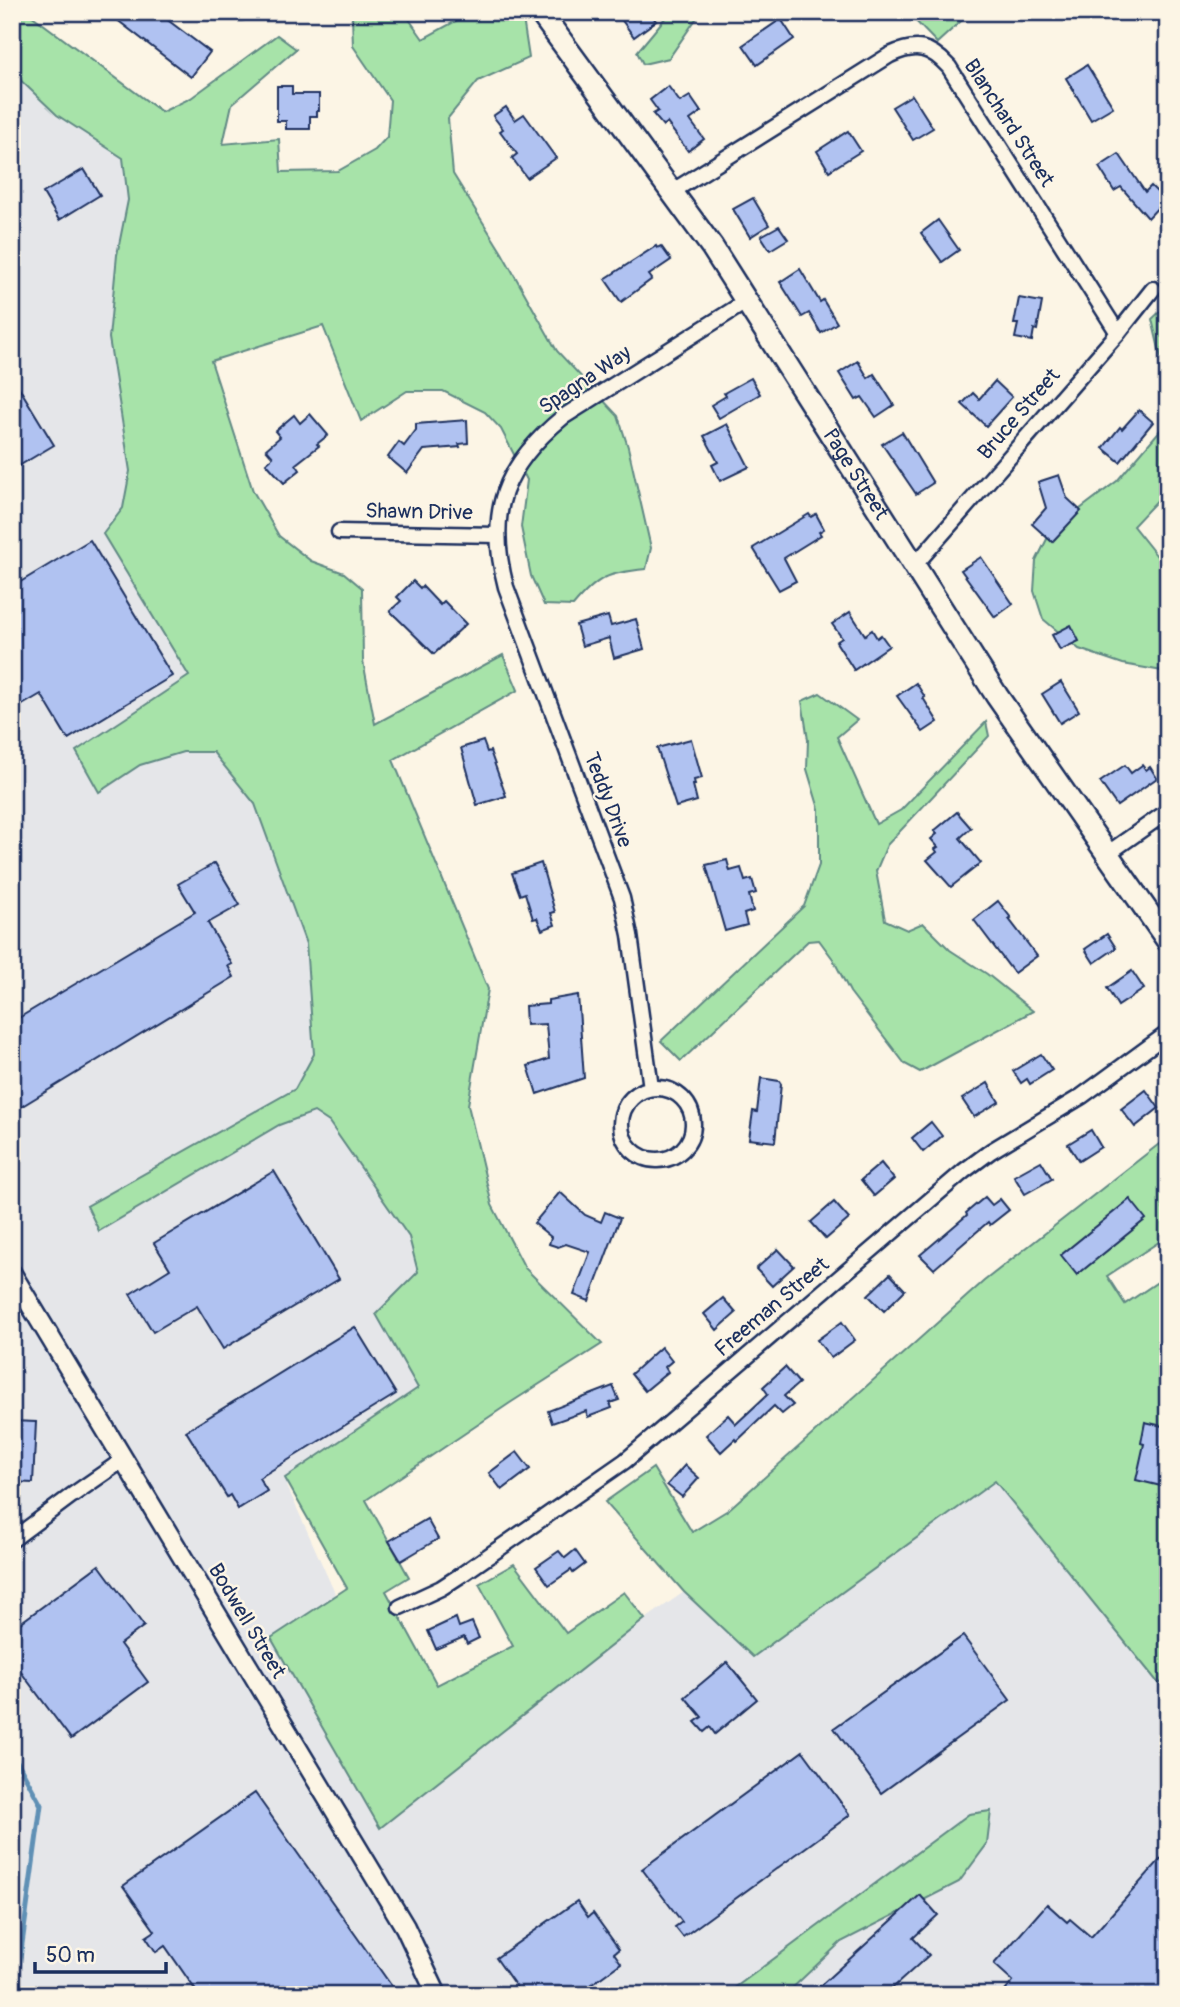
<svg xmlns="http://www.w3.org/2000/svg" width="1180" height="2007" viewBox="0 0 1180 2007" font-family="Pangolin,sans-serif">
<rect width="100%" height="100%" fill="#fcf5e5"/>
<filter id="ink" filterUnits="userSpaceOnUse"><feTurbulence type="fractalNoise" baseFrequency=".0143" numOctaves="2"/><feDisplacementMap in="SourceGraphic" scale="14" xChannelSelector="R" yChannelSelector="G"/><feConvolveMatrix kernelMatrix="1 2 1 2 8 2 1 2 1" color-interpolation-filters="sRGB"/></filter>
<g filter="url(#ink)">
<polygon fill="#e5e6e9" points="12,12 16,12 166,116 138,354 481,1378 287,1486 342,1609 427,1772 684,1592 754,1656 995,1480 1158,1683 1168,1677 1168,1995 12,1995"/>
<g fill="#a7e3a9" stroke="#618984" stroke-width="2">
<path d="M12 12H27L162 112 191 98 277 35 296 49 232 104 223 144 279 139 281 172 338 171 375 150 387 137 390 100 353 46 352 16 357 12H404L423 39 472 12H522L529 58 478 81 448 118 453 174 502 253 557 351 618 416 628 447 651 548 646 569C608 573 598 576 573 606L544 605 531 576 521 527 527 480 501 429 485 412 443 391H407L361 421 323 326 211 361 253 491 279 536 311 561 344 573 362 588 363 661 375 724 503 655 518 690 393 760 488 989 468 1105 492 1205 525 1268 602 1344 510 1403 366 1500 409 1577 386 1591 437 1685 513 1646 479 1584 514 1564 566 1633 624 1592 645 1619 380 1828 271 1638 347 1588 285 1478 418 1388 376 1314 418 1272 409 1237 329 1122 314 1112 279 1125 99 1231 87 1206 295 1089 314 1054 306 944 255 804 213 752H183L140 765 99 792 76 751 189 676 103 534 123 508 130 471 109 338 117 255 128 200 123 158 57 115 12 72Z"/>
<polygon points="667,12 705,12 696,19 669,58 643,64 637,52 666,17"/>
<polygon points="907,12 971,12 937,43"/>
<polygon points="1168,304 1168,388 1152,319"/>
<polygon points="1168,421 1168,489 1133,526 1168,570 1168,672 1123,664 1079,649 1043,619 1034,591 1036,561 1051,531 1117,481"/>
<polygon points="820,693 857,720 837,737 876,824 901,810 986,722 989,736 887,845 876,871 885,920 907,930 923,923 950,950 987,974 1033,1011 920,1072 905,1064 850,992 833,959 819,940 808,941 681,1061 661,1041 804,906 819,865 819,809 807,769 808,740 802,701"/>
<polygon points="1168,1137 1168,1204 1163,1209 1168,1217 1168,1236 1107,1276 1125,1304 1168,1275 1168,1677 1159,1684 995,1481 753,1657 684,1592 605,1502 653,1468 692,1532 728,1510 984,1281"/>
<polygon points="991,1811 987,1844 959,1882 841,1942 785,1995 725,1995 969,1814"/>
</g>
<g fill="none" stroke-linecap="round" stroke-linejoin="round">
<polyline stroke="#5f90b5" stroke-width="5" points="12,1752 41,1805 15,1995"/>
</g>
<g fill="#b0c2f1" stroke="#1b2f5e" stroke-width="2">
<polygon points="107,12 157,12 210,52 191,77"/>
<polygon points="616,12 649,12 656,21 634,37"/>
<polygon points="781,19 794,39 757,65 743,45"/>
<polygon points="1087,65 1113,107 1091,120 1066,78"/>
<polygon points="277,86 292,86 292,94 319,94 319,111 317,111 317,116 310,116 310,129 286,129 286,121 277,121"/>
<polygon points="668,86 680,102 690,96 701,112 690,120 704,139 688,151 667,123 663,126 653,114 658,111 650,100"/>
<polygon points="912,95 933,128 913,140 892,107"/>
<polygon points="506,107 515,120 524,114 556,158 527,178 512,158 517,154 500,131 503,129 493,116"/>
<polygon points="848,131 861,151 829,171 817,151"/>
<polygon points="1119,154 1145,192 1151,186 1165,200 1148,218 1121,187 1114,191 1099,167"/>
<polygon points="84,169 100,195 59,220 43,193"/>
<polygon points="753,198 769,225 750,237 733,209"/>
<polygon points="938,220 959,250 942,262 921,233"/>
<polygon points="779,226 788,239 770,250 761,236"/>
<polygon points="656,246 657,248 661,246 671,260 649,275 652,279 621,302 605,279"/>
<polygon points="800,269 820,302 823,300 837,323 821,333 809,313 802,317 780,282"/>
<polygon points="1019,298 1042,302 1037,330 1034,329 1032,341 1015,338 1018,324 1014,324"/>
<polygon points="858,361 868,378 874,374 894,405 876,417 862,397 856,400 839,373"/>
<polygon points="12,376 54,445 12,470"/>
<polygon points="751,378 760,394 719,418 711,405 726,396 724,393"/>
<polygon points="995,381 1012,397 986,426 962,404 973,393 979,399"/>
<polygon points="1139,410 1153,422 1120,462 1103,448 1120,427 1122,429"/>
<polygon points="310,414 328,435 317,444 319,446 296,464 300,470 284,483 266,463 273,457 266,449 280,437 275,431 294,415 300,423"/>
<polygon points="467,420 468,443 459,444 460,447 424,450 407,473 388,457 399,442 404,446 416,430 416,424"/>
<polygon points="727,424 749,467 720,481 712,465 718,462 704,436"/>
<polygon points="902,432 933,483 916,494 882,444"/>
<polygon points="1059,475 1067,498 1081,511 1052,542 1032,524 1046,508 1038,482"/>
<polygon points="809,514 811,517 816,514 824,529 819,532 821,535 784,558 796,581 779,590 753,548"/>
<polygon points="90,540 172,676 68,739 41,694 12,711 12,587"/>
<polygon points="981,557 1013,604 995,617 961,570"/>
<polygon points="413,581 420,588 422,586 440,605 444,601 466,624 434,654 390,611 401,601 397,597"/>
<polygon points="850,612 865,635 872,630 877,638 881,635 889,646 854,670 836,642 842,638 832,624"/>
<polygon points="608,616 611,626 636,619 644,649 614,658 609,638 582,646 576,625"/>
<polygon points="1071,625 1079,641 1060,650 1052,635"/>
<polygon points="1061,682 1079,711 1060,723 1042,694"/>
<polygon points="916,683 925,697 923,698 938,722 923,732 897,696"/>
<polygon points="691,739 702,778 694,780 695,785 693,785 697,801 676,807 657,748"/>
<polygon points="483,741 487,752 490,751 506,796 477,805 461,748"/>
<polygon points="1125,765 1131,773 1142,765 1146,770 1150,767 1157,778 1117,806 1100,782"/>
<polygon points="957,812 971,828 960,838 981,863 951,887 927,860 937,852 935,849 938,847 931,839 937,834 934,831"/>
<polygon points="727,860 730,871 741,868 745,881 752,879 756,893 749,895 753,911 744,914 747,925 725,931 706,865"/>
<polygon points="215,863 240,905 208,923 232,964 228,966 234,977 19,1108 12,1098 12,1022 195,912 178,884"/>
<polygon points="541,863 555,912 551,913 555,925 542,930 537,918 533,919 525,893 520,895 512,873"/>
<polygon points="998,901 1011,918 1009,919 1037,956 1014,973 974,920"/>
<polygon points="1107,934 1116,948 1094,963 1085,949"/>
<polygon points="1132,971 1144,989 1118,1006 1107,988"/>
<polygon points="578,995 584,1078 537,1094 528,1066 549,1059 546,1024 526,1025 525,1006 548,1004 548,1000"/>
<polygon points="1041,1054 1052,1070 1030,1084 1027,1079 1021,1083 1013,1071"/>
<polygon points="761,1078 779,1081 781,1084 775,1142 749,1139 753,1111 757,1112"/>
<polygon points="988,1083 999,1102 974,1117 962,1099"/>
<polygon points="1146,1090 1159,1108 1135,1127 1121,1109"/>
<polygon points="931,1122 942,1136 923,1152 912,1138"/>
<polygon points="1091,1130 1101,1147 1079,1161 1068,1144"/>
<polygon points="1041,1161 1052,1179 1025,1194 1014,1176"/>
<polygon points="881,1163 894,1179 874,1196 861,1180"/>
<polygon points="274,1171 339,1279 223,1349 197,1306 153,1332 130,1294 170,1269 154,1243"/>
<polygon points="560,1192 585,1215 601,1222 605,1212 620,1218 589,1301 574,1295 590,1252 566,1244 558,1247 549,1244 551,1237 534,1223"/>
<polygon points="985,1197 992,1205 1000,1199 1009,1210 990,1225 988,1222 934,1269 920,1255 967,1215 966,1213"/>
<polygon points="1130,1199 1146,1219 1077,1275 1061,1255"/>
<polygon points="834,1202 849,1219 826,1239 811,1222"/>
<polygon points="778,1249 794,1266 772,1286 756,1269"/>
<polygon points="890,1274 905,1290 884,1311 868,1295"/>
<polygon points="723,1298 736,1313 717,1330 704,1314"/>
<polygon points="842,1322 855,1340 831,1358 817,1340"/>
<polygon points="355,1327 396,1394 259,1478 267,1491 238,1509 230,1495 227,1497 186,1431"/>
<polygon points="661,1347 672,1361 665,1367 668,1372 645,1391 631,1374"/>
<polygon points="785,1367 799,1383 784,1396 793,1405 782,1414 774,1406 737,1441 735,1439 721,1452 706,1435 728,1415 736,1424 768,1394 763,1387"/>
<polygon points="613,1386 619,1400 610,1403 612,1408 588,1417 586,1411 552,1423 548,1411"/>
<polygon points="12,1421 36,1422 33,1483 12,1482"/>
<polygon points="1145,1422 1167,1427 1161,1455 1168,1458 1161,1486 1136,1480 1144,1444 1141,1443"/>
<polygon points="517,1452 530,1469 502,1490 489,1473"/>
<polygon points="685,1465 699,1478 682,1497 667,1485"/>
<polygon points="427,1519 438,1539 401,1561 389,1541"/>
<polygon points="575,1550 585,1564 573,1573 571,1570 549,1585 536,1567 559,1551 565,1558"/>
<polygon points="99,1565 144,1626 120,1644 148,1682 71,1739 12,1660 12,1629"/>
<polygon points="456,1618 459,1627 472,1622 479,1638 467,1644 464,1637 436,1649 428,1631"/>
<polygon points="963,1636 1010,1700 881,1793 834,1728"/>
<polygon points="727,1662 757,1699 715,1734 710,1727 704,1732 695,1722 702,1717 685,1697"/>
<polygon points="803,1751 850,1815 683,1937 675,1927 682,1922 642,1869"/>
<polygon points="255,1793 393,1988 384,1995 199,1995 165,1946 156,1952 146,1937 155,1931 123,1886"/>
<polygon points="1168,1851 1168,1995 1002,1995 1013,1981 994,1964 1047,1904 1067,1922 1070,1919 1091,1937"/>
<polygon points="920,1895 938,1915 913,1938 929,1955 885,1995 810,1995"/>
<polygon points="577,1901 588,1917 593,1913 619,1949 614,1953 621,1963 577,1995 522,1995 496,1958"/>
</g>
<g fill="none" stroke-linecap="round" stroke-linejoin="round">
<g stroke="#1b2f5e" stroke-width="19">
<g id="minor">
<polyline points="235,12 242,12"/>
<path d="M673 191 890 55C916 43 930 46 949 67L1118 333"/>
<polyline points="339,532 497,535"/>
<polyline points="915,565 1118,333 1153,289"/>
<polyline points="1107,854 1168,811"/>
<path d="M651 1088 630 935 622 898 506 587C486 511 504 466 563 417L747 301"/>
<circle cx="657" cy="1124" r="36"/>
<polyline points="12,1540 71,1496 123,1460"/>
<polyline points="400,1607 441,1588 461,1575 625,1461 964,1171 991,1151 1082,1096 1168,1033"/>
</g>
</g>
<g stroke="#1b2f5e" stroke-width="23">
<polyline id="tertiary" points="12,1274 405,1927 437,1995"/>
</g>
<g stroke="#1b2f5e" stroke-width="26">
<g id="secondary">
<path id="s1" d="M540 12 712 247 997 696 1168 941"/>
</g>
</g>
<use href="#minor" stroke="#fcf5e5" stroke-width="14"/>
<use href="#tertiary" stroke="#fcf5e5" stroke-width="18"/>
<use href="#secondary" stroke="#fcf5e5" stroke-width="21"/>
</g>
</g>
<g text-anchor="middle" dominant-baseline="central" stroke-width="5" stroke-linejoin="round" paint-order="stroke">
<g font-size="21" fill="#1b2f5e" stroke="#fcf5e5">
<text transform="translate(1009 123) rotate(57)">Blanchard Street</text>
<text transform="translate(585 380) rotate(-34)">Spagna Way</text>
<text transform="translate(1019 414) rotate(-49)">Bruce Street</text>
<text stroke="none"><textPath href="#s1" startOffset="560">Page Street</textPath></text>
<text transform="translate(419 512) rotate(1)">Shawn Drive</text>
<text transform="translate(608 800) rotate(69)">Teddy Drive</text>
<text transform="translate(772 1307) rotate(-40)">Freeman Street</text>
<text transform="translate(247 1621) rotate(59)">Bodwell Street</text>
</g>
</g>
<rect width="1180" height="2007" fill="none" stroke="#fcf5e5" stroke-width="42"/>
<rect x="21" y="21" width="1138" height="1965" fill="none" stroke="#1b2f5e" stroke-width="2.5" filter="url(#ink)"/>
<path d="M35 1962v10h131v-10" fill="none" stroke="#1b2f5e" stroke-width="3.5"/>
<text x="46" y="1962" font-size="21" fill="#1b2f5e" stroke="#fcf5e5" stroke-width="5" paint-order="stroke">50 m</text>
</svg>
